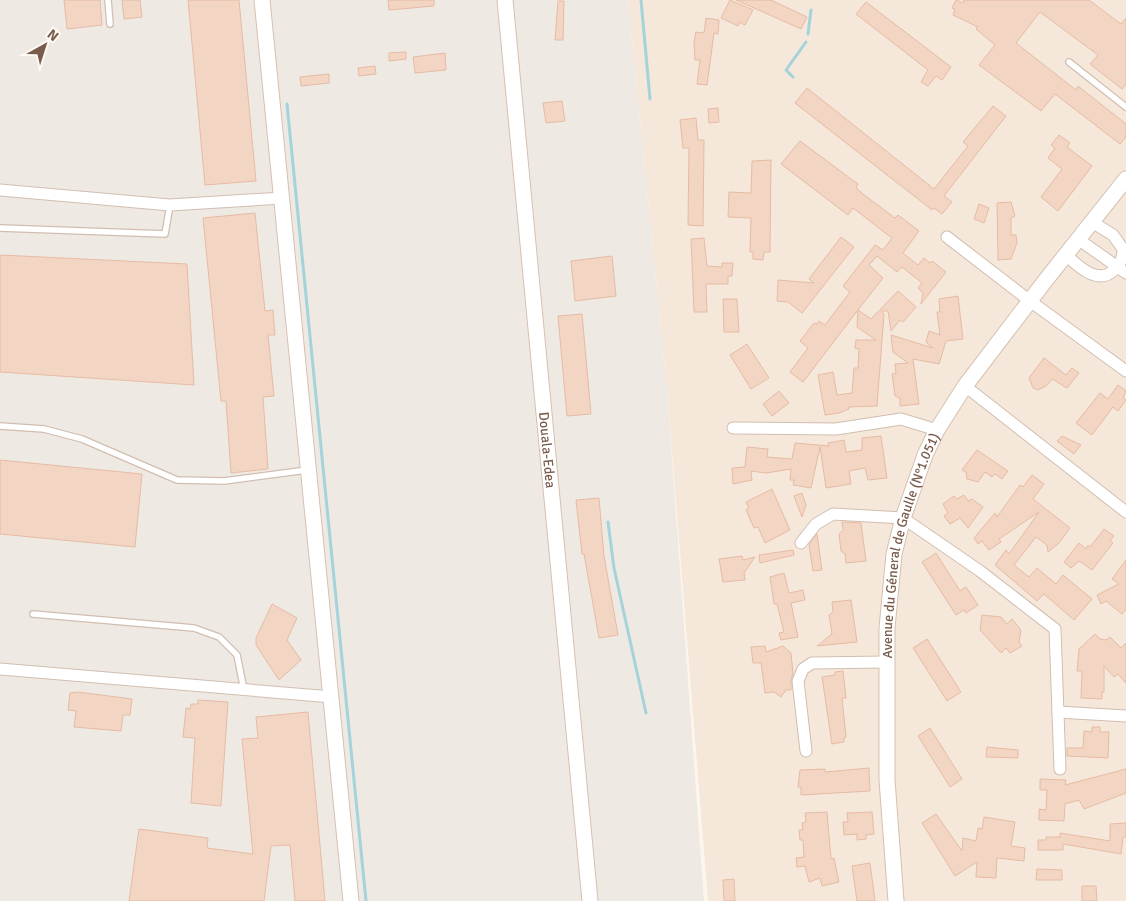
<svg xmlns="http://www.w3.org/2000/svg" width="1126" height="901" viewBox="0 0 1126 901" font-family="Signika,sans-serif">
<rect width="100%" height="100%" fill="#fdf6ec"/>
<polygon fill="#f5e8da" points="628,0 1126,0 1126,901 708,901 667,390"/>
<polygon fill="#efe9e4" points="0,0 628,0 667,390 704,901 0,901"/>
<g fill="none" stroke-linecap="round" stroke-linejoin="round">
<g stroke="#a5d3da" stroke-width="3">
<polyline points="641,0 650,99"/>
<polyline points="808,34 811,10"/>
<polyline points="793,77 786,70 806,42"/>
<polyline points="287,104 366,901"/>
<polyline points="608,522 614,568 646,713"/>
</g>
</g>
<g fill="#f3d5c3" stroke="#e6bba3">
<polygon points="64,0 100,0 102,25 67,29"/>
<polygon points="122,0 140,0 142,17 124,19"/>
<polygon points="188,0 239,0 256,181 205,185"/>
<polygon points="388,0 434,0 434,6 389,10"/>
<polygon points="730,0 753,10 745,25 739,22 738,26 721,18"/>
<polygon points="736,0 771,0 807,17 801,29"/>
<polygon points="956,0 963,3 964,0 1089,0 1121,24 1126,18 1126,84 1122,89 1090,64 1098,55 1040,12 1016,43 1076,90 1078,86 1126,124 1126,137 1120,144 1055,94 1041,111 979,65 995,45 976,29 978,27 953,15 955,9 952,8"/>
<polygon points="558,1 564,1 563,40 555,40"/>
<polygon points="866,2 951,67 942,80 936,76 928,86 921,82 928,70 856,14"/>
<polygon points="706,18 719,20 718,34 714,33 707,85 697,84 700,60 695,60 694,42 696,32 704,33"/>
<polygon points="406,52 406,59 389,61 389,53"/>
<polygon points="445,53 446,70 415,73 413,57"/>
<polygon points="375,66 376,74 359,76 358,68"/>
<polygon points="329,74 329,83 301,86 300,77"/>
<polygon points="807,88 934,189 968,146 963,142 993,106 1006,116 944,196 952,202 942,214 934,208 932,210 795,103"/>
<polygon points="562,101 565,121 546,123 543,103"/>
<polygon points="718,108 719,122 709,123 708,109"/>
<polygon points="696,118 698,140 704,140 703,226 688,225 689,148 683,148 680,120"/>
<polygon points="1059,135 1070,143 1067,147 1092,166 1058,211 1041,197 1062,169 1048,158 1055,148 1051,145"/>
<polygon points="800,141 858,184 856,188 863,194 895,218 898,215 919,231 903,253 918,265 924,258 930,263 932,261 946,272 921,304 923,293 918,288 922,283 902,267 897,272 877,256 869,265 883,278 858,310 871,319 898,291 916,307 903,322 900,320 891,331 888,311 881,311 884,314 877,406 848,407 849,409 839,413 825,415 818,375 833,372 837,395 852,393 854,368 858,368 859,349 855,348 856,340 876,340 857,327 858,310 803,382 790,372 808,348 800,341 814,323 817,324 819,321 825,325 850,292 843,286 875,245 883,250 892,238 853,208 848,215 781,164"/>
<polygon points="771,160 770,252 764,252 763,260 753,259 753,252 750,252 751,218 728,217 729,192 751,193 752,161"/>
<polygon points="1011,202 1015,216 1011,218 1011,235 1016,235 1017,243 1011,259 998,260 997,203"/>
<polygon points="979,204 989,208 984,223 974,219"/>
<polygon points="255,213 265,311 273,310 275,335 268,335 274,396 263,397 268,469 231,473 226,401 221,401 203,218"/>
<polygon points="841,237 854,247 802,313 788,302 777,301 778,280 814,283 809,279"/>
<polygon points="704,238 707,266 722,267 722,263 733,263 732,276 728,276 728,284 706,284 707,312 694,312 691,239"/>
<polygon points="0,255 187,264 194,385 0,372"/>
<polygon points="612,256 616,296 575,301 571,261"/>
<polygon points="958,296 963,339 946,341 939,364 913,359 919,404 900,406 900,398 895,396 892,374 896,373 895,364 908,363 893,352 891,335 933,348 926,342 929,331 940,335 937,312 940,312 939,299"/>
<polygon points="723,299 737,299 739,332 724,332"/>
<polygon points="582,314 591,414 567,416 558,316"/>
<polygon points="747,344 769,378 751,389 730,355"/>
<polygon points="1044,358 1066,375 1072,368 1079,373 1067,388 1052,379 1046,386 1038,390 1033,388 1029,378"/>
<polygon points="1118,385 1126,391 1123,398 1126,400 1118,411 1113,407 1092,435 1076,423 1100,393 1108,399"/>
<polygon points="779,391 789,403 772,416 763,404"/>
<polygon points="881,436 887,478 868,480 865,468 849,471 851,484 826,488 820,447 811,488 793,485 794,480 790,480 791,469 766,473 751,471 752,480 733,484 732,468 745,467 747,447 768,449 767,457 792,459 795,443 829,446 828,443 844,440 846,452 862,450 862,438"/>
<polygon points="1062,436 1081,445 1074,454 1057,441"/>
<polygon points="977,450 1008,471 1002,479 995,474 992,477 985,472 978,482 967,479 966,472 962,470"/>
<polygon points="0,460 142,474 135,547 0,534"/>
<polygon points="1032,475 1044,484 1033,499 1070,528 1059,543 1048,552 1047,545 1036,537 1014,565 1029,577 1037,568 1056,584 1063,575 1092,599 1074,620 1044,594 1037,601 995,565 1006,550 1009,554 1039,512 999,539 1001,542 989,550 982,541 978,544 974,538 995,513 997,517 1020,485 1023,487"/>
<polygon points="772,489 790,530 765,543 758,527 754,528 746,510 749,508 746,502"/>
<polygon points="802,493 806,505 802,517 794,496"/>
<polygon points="964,495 968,501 972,499 983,507 968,528 960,518 950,524 944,516 948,513 943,504 954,496 957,499"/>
<polygon points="599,498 604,556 618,635 599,638 584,554 582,554 576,500"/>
<polygon points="842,522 861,523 866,561 846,563 845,554 841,551 839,534 843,530"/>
<polygon points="1104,529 1114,536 1110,541 1113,543 1092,570 1079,561 1071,568 1064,562 1079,543 1086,549 1088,545 1090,547"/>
<polygon points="817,534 822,570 813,571 809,545"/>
<polygon points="793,550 794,555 760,563 759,555"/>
<polygon points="936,553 960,591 966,587 978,605 966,613 964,610 956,615 922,562"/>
<polygon points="742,556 743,560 755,557 744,573 745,580 723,582 719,559"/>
<polygon points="1126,560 1126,610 1122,614 1106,601 1101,604 1097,595 1119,584 1112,579"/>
<polygon points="784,573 789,593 803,590 805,600 791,603 798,637 781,640 779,633 784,632 777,604 774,604 770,577"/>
<polygon points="851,600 857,642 817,646 832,634 829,615 833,612 832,602"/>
<polygon points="272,604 297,618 287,640 301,660 279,680 256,645 256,638"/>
<polygon points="982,615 1001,617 1007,624 1012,619 1021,630 1019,642 1022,646 1010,653 1006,648 1001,653 980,630"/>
<polygon points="1095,634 1100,639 1106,640 1110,637 1121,648 1126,643 1126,683 1118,674 1114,677 1104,666 1104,692 1102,692 1102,699 1081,698 1082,671 1077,671 1079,649"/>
<polygon points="927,639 961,692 947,701 913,648"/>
<polygon points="765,646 766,652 783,646 791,653 793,673 791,681 791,690 786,690 781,697 774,692 765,693 761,663 753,663 751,647"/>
<polygon points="843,671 846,698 842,698 846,737 844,738 844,742 832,744 822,677 835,675 835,672"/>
<polygon points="78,692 132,699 130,715 123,715 121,731 74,727 76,711 68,710 70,693"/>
<polygon points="198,700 228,702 221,806 191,803 195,738 183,737 186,708 190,709 191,704 198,704"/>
<polygon points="308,712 325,901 295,901 290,845 271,846 264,901 129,901 139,829 208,838 207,848 253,854 242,739 258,738 256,717"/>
<polygon points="1092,727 1100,727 1100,732 1109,732 1108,758 1067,756 1067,748 1083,748 1084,731 1092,732"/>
<polygon points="930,728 962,779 950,787 918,736"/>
<polygon points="987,747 1018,750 1018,758 986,757"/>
<polygon points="869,768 870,791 801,795 801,787 798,787 800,770 825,769 825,772"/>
<polygon points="1126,769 1126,793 1084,809 1079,800 1065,804 1064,821 1039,820 1039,809 1046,810 1047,790 1040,790 1040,779 1066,780 1065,785"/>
<polygon points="827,812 831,859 834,858 839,882 822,886 820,878 809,882 805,866 797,867 796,858 804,857 803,840 800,840 799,830 803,830 802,823 806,822 805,813"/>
<polygon points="872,812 874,834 866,835 866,839 857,840 857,834 844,835 843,822 848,822 847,813"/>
<polygon points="936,814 962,851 963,838 976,841 978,828 982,829 984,817 1015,822 1011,846 1025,848 1024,861 997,858 996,878 976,877 977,862 955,876 922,823"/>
<polygon points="1126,823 1126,837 1123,837 1121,854 1063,844 1063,850 1038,850 1038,840 1046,840 1046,837 1060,837 1060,833 1110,841 1110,824"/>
<polygon points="870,863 875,901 857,901 852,866"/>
<polygon points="1037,869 1062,870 1062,880 1036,880"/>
<polygon points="734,879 735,901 724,901 723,880"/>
<polygon points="1082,886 1096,886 1097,901 1082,901"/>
</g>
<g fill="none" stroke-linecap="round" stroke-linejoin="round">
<g stroke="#d1beb0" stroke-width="8">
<g id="lane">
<polyline points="108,0 110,24"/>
<polyline points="1069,62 1126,107"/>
<polyline points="0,228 165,234 170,205"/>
<polyline points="0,426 44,429 82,439 177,480 224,481 307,470"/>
<polyline points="33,614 194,628 219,637 237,655 244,690"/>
</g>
</g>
<g stroke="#d1beb0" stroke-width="13">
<g id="street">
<polyline points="0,190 170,205 282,198"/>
<polyline points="947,237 1030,301 1126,371"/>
<polyline points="1078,239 1126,273"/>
<path d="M1066 255C1078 266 1098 286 1114 270 1120 265 1123 257 1123 249L1113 235 1092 222"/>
<polyline points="965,386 1126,512"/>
<polyline points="733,428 836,429 901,419 937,430"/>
<polyline points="801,543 816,524 833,514 903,518 980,571 1055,629 1060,769"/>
<polyline points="0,669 332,697"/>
<polyline points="1058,712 1126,716"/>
<polyline points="806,751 798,681 803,669 812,663 887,662"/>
</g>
</g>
<g stroke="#d6c0b0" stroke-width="17">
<g id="secondary">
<polyline points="262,0 351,901"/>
<path id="s1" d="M505 0 590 901"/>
<path id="s2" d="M896 901 887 780V628L894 554 903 518 925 455 937 430 965 386 1045 281 1126 179"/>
</g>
</g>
<use href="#lane" stroke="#fff" stroke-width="5.5"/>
<use href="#street" stroke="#fff" stroke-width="11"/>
<use href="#secondary" stroke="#fff" stroke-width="15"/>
</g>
<g text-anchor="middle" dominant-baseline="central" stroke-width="5" stroke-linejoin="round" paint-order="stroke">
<g font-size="14" fill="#7a5c4d" stroke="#fffaf3">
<text stroke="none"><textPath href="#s1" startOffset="452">Douala-Edea</textPath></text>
<text stroke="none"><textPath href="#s2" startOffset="359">Avenue du Géneral de Gaulle (N°1.051)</textPath></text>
</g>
</g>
<g transform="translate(45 45) rotate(39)" stroke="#fffaf3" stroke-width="4" paint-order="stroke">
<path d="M0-4L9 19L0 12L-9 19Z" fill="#7a5c4d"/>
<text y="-8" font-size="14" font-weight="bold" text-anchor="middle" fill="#7a5c4d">N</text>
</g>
</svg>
